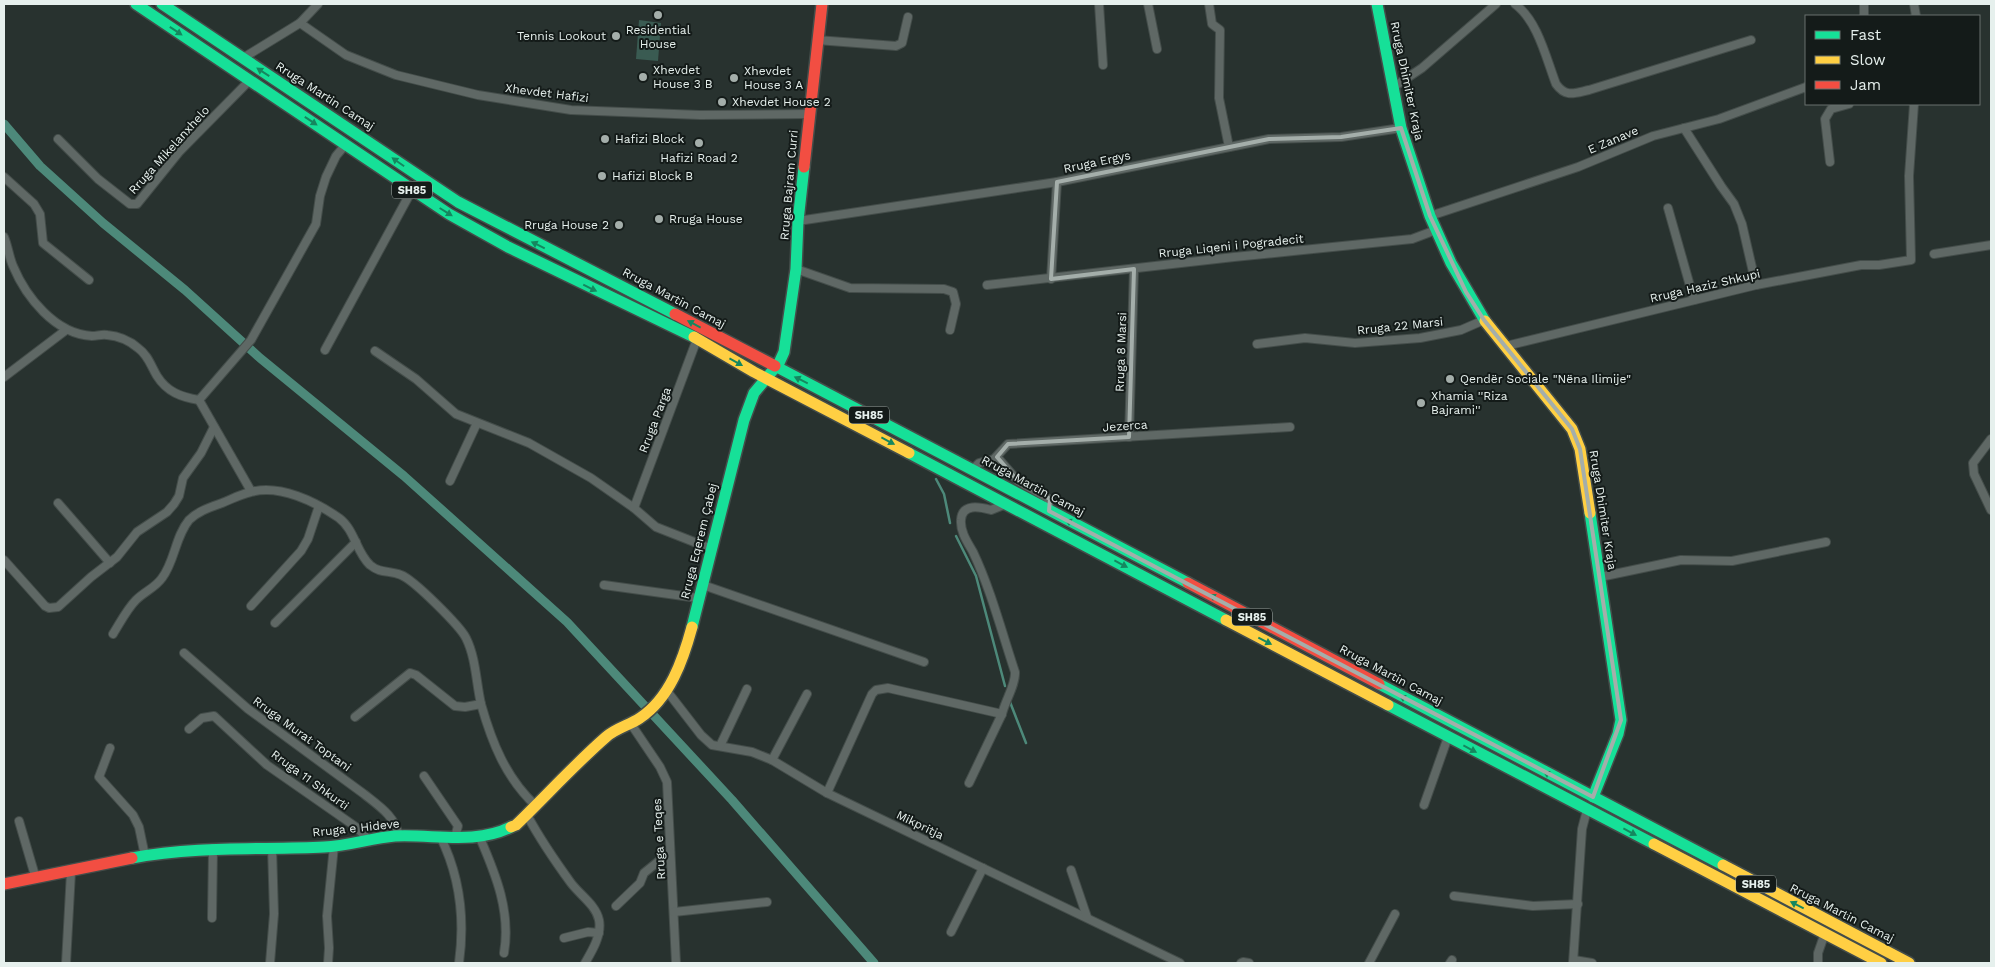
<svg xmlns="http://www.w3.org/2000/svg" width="1995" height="967" viewBox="0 0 1995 967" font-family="'Work Sans',sans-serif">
<rect width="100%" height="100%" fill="#28322f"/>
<polygon fill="#3a5b52" points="639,20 661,23 658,61 636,59"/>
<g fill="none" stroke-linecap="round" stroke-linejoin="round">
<g stroke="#4d897a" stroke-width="2.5">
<polyline points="936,479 944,494 950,523"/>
<polyline points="956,536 976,576 1005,686"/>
<polyline points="1010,702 1026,743"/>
</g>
<polyline stroke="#4d897a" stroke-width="9" points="4,124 40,166 103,223 185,290 260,358 404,476 567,622 732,800 874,963"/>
<g stroke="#444d4a" stroke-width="10">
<g id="street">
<polyline points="1099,4 1103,65"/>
<polyline points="1148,4 1157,49"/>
<polyline points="1209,4 1212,24 1220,30 1219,98 1229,147"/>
<path d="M1515 4C1538 21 1546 58 1556 84 1566 98 1575 93 1589 90L1751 40"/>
<polyline points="1864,4 1864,16"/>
<polyline points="1914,4 1916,16"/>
<polyline points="300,23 346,55 396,75 478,95 571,110 700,115 809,114"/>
<polyline points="817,40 896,46 902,43 908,17"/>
<polyline points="243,58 300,23 318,4"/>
<polyline points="1392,88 1422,68 1496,4"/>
<polyline points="1684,128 1721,186 1734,204 1742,224 1756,285"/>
<polyline points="58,139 98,179 130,204 137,204 179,152 250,80"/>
<polyline points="1830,162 1825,119 1831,109 1849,104"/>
<polyline points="4,177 34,204 40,214 43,243 89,280"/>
<polyline points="1668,208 1694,300"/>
<polyline points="1430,216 1578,167 1653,136 1719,119 1806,87"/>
<polyline points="798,221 1057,182 1269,139 1341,137 1401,128"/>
<path d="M4 237C8 246 9 257 13 266 26 297 55 334 92 336 97 336 102 334 107 335 118 336 130 341 138 348 148 355 151 366 157 376 167 392 181 397 199 400"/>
<polyline points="1934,254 1991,245"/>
<polyline points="796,269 850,288 944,289 953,292 956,304 950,330"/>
<polyline points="1051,279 1057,182"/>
<polyline points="987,285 1234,257 1412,239 1436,230"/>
<polyline points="1257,344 1305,338 1355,343 1420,338 1461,330 1484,320"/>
<polyline points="1506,346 1756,285 1861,265 1879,265 1911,260 1909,176 1914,104"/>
<polyline points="325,350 412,190"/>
<polyline points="375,351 416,379 456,414 529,443 591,478 634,508 656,527 712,549"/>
<polyline points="4,377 66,330"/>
<polyline points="199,400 251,340 316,224 320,196 326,177 336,156 346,144"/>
<polyline points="199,400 251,491"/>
<polyline points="1129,437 1134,269"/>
<polyline points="1991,439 1973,463 1974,474 1991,510"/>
<polyline points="997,457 1018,481 1049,499 1049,511"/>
<polyline points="972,470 979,463 994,459 1008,444 1290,427"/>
<polyline points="450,481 477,423"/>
<polyline points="58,503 110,563"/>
<polyline points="634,508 697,339"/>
<polyline points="4,560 45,606 49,608 58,607 91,577 117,557 137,532 167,512 174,504 179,496 183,478 201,453 214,427"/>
<polyline points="1600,577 1681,560 1732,561 1826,542"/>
<polyline points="604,585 698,598"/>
<polyline points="703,585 924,662"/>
<polyline points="251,606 301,551 308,539 319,506"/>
<polyline points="275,623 356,542"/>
<path d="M113 634C120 623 127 609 136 600 145 591 155 588 162 578 175 561 175 537 189 520 198 511 211 507 222 503 232 499 241 494 251 492 280 484 316 502 339 518 355 530 356 552 370 565 381 574 389 570 401 575 414 580 460 626 466 638 476 658 476 682 481 704 492 743 506 778 536 806"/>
<path d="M184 653 248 709 364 794C379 806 395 816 399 836"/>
<polyline points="667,691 701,735 712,745 752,752 772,760 827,793 1180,963"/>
<polyline points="355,717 410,673 416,675 455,706 465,707 481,704"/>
<polyline points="631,724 660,767 667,782 676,963"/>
<polyline points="189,729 202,718 214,716 267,765 356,827 370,841"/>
<polyline points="720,746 747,689"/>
<polyline points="110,748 99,777 133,815 139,827 145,856"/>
<polyline points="772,760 807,694"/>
<polyline points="424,776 458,826 455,837"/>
<path d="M969 783 1002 714C1005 701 1016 684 1015 672 1002 633 991 590 973 552 968 543 960 532 961 520 962 503 980 507 991 510L1006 504"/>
<polyline points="827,793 872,694 876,690 888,688 1002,714"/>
<polyline points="1424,805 1448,737"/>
<path d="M527 815C540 839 555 861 571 883 580 895 596 905 599 920 602 935 592 951 585 963"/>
<polyline points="19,821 36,879"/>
<path d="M440 836C460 876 465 919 459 963"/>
<path d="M480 838C496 875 511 912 504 953"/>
<polyline points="1071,870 1087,917"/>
<polyline points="1454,896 1533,906 1578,904"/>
<polyline points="616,906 640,883 644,873 670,852"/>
<polyline points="674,912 767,902"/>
<polyline points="212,918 213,848"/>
<polyline points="951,932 983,868"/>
<polyline points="564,938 588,932 599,933"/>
<polyline points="1574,960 1592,963"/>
<polyline points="66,963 71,872"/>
<polyline points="270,963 274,914 272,847"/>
<polyline points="328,963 329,948 327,916 334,846"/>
<polyline points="1241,963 1243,962 1249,963"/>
<polyline points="1369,963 1395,914"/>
<polyline points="1450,963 1452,960"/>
<polyline points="1573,963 1582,829 1587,810"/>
<polyline points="1818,963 1818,953 1825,933"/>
</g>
</g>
<g stroke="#444d4a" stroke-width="14">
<g id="fast">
<polyline points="136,4 449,214 508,247 694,337"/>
<polyline points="162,4 458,202 675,314"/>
<polyline points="1377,4 1401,128 1430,216 1451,263 1485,321"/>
<polyline points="775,366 1188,583"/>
<polyline points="909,453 1226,620"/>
<polyline points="1590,513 1621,720 1618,734 1593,797"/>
<polyline points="692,627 744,420 754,393 779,363 784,352 796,269 798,221 804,167"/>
<polyline points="1379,684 1723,865"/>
<polyline points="1388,705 1654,844"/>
<path d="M132 858C196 846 260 850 324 847 348 846 371 838 395 836 434 834 475 845 511 827"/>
</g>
</g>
<g stroke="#444d4a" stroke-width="14">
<g id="slow">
<polyline points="1485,321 1572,429 1580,449 1590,513"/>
<polyline points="694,337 754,372 909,453"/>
<polyline points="1226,620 1388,705"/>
<path d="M511 827 516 825C546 796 575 764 606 737 616 728 630 725 640 718 670 698 683 660 692 627"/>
<polyline points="1654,844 1881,963"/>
<polyline points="1723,865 1909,963"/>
</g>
</g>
<g stroke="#444d4a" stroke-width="14">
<g id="jam">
<polyline points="804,167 822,4"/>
<polyline points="675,314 775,366"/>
<polyline points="1188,583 1379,684"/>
<polyline points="4,884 132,858"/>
</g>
</g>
<use href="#street" stroke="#5f6865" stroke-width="8"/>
<use href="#fast" stroke="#16e098" stroke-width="11"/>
<use href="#slow" stroke="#ffcf43" stroke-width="11"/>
<use href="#jam" stroke="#f24e42" stroke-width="11"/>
</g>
<defs><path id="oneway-solid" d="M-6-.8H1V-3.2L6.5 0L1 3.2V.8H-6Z" transform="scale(1.25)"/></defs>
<g fill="#15875f">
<use href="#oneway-solid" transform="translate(176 31) rotate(34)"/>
<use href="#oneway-solid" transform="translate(263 72) rotate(-147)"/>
<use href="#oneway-solid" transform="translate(311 121) rotate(34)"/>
<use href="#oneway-solid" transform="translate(398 162) rotate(-145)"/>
<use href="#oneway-solid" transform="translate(446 212) rotate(32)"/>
<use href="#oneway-solid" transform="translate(538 245) rotate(-154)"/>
<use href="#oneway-solid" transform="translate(590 288) rotate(26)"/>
<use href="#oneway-solid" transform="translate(694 324) rotate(-152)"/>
<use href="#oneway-solid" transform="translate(736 362) rotate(29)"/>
<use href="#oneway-solid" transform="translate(801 380) rotate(-154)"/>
<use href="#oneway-solid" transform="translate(888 441) rotate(28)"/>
<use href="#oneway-solid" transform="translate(1072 523) rotate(-153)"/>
<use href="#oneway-solid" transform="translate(1121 564) rotate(28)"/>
<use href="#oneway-solid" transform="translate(1216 598) rotate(-152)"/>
<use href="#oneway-solid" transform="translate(1265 641) rotate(27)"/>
<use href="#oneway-solid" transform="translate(1406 699) rotate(-152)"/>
<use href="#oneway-solid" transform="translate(1470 749) rotate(28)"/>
<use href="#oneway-solid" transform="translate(1550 775) rotate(-152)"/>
<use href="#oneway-solid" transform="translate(1630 832) rotate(28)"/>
<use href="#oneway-solid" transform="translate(1797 905) rotate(-153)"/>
</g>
<path fill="none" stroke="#a4aeaa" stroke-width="4" stroke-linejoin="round" d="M1401 128 1430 216 1466 292 1484 320 1572 429 1580 449 1621 720 1593 797 1049 511 1050 499 1018 481 997 457 1008 444 1129 437 1134 269 1051 279 1057 182 1269 139 1341 137Z"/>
<g fill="#a4aeaa" stroke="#141b19" stroke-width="2">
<circle cx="658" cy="15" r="5"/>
<circle cx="616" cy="36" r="5"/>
<circle cx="643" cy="77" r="5"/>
<circle cx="734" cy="78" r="5"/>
<circle cx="722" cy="102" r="5"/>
<circle cx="605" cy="139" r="5"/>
<circle cx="699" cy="143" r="5"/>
<circle cx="602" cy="176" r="5"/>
<circle cx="659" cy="219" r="5"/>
<circle cx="619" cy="225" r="5"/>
<circle cx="1450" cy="379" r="5"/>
<circle cx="1421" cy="403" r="5"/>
</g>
<g text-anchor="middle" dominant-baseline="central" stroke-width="4" stroke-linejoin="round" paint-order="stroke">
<g fill="#141b19" stroke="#a7b0ad" stroke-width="1">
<rect x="392" y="181.5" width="40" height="17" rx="4"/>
<rect x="849" y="406.5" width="40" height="17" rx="4"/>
<rect x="1232" y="608.5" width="40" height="17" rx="4"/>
<rect x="1736" y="875.5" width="40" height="17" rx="4"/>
</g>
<g font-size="11" font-weight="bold" fill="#e6f0ed">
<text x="412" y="190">SH85</text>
<text x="869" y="415">SH85</text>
<text x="1252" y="617">SH85</text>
<text x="1756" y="884">SH85</text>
</g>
<g font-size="12" fill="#e6f0ed" stroke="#141b19" text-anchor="start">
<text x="658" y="30" text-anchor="middle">Residential<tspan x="658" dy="14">House</tspan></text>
<text x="606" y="36" text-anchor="end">Tennis Lookout</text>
<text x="653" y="70">Xhevdet<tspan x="653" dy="14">House 3 B</tspan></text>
<text x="744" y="71">Xhevdet<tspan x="744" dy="14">House 3 A</tspan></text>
<text x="732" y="102">Xhevdet House 2</text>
<text x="615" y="139">Hafizi Block</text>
<text x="699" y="158" text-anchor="middle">Hafizi Road 2</text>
<text x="612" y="176">Hafizi Block B</text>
<text x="669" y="219">Rruga House</text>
<text x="609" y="225" text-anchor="end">Rruga House 2</text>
<text x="1460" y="379">Qendër Sociale "Nëna Ilimije"</text>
<text x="1431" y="396">Xhamia ''Riza<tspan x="1431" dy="14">Bajrami''</tspan></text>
</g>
<g font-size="12" fill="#e6f0ed" stroke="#141b19">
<text transform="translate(1407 81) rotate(78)">Rruga Dhimiter Kraja</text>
<text transform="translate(547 93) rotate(7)">Xhevdet Hafizi</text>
<text transform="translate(325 96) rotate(33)">Rruga Martin Camaj</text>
<text transform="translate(1613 140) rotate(-23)">E Zanave</text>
<text transform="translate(169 150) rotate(-48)">Rruga Mikelanxhelo</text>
<text transform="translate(1097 162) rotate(-12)">Rruga Ergys</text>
<text transform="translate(789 185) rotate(-85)">Rruga Bajram Curri</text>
<text transform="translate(1231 246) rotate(-6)">Rruga Liqeni i Pogradecit</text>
<text transform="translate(1705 286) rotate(-13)">Rruga Haziz Shkupi</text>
<text transform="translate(674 298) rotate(28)">Rruga Martin Camaj</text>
<text transform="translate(1400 326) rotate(-6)">Rruga 22 Marsi</text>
<text transform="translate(1121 352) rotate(-88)">Rruga 8 Marsi</text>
<text transform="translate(655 420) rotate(-69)">Rruga Parga</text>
<text transform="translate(1125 426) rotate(-4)">Jezerca</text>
<text transform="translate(1033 486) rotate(28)">Rruga Martin Camaj</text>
<text transform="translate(1603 510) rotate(81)">Rruga Dhimiter Kraja</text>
<text transform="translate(699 541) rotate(-76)">Rruga Eqerem Çabej</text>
<text transform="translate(1391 675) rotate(28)">Rruga Martin Camaj</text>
<text transform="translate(302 734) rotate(36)">Rruga Murat Toptani</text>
<text transform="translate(310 780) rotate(36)">Rruga 11 Shkurti</text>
<text transform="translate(920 825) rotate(26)">Mikpritja</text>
<text transform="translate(356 828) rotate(-6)">Rruga e Hideve</text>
<text transform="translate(659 839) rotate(-93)">Rruga e Teqes</text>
<text transform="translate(1842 913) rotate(27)">Rruga Martin Camaj</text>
</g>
</g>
<rect width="1995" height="967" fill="none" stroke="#e6f0ed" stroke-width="10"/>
<rect x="1805" y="15" width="175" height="90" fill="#141b19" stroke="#68706e"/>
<rect x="1815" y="31" width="25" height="8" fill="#16e098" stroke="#68706e"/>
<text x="1850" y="40" font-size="15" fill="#e6f0ed">Fast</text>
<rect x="1815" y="56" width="25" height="8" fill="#ffcf43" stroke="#68706e"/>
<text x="1850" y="65" font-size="15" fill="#e6f0ed">Slow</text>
<rect x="1815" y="81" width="25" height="8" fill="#f24e42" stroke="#68706e"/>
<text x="1850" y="90" font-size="15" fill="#e6f0ed">Jam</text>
</svg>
